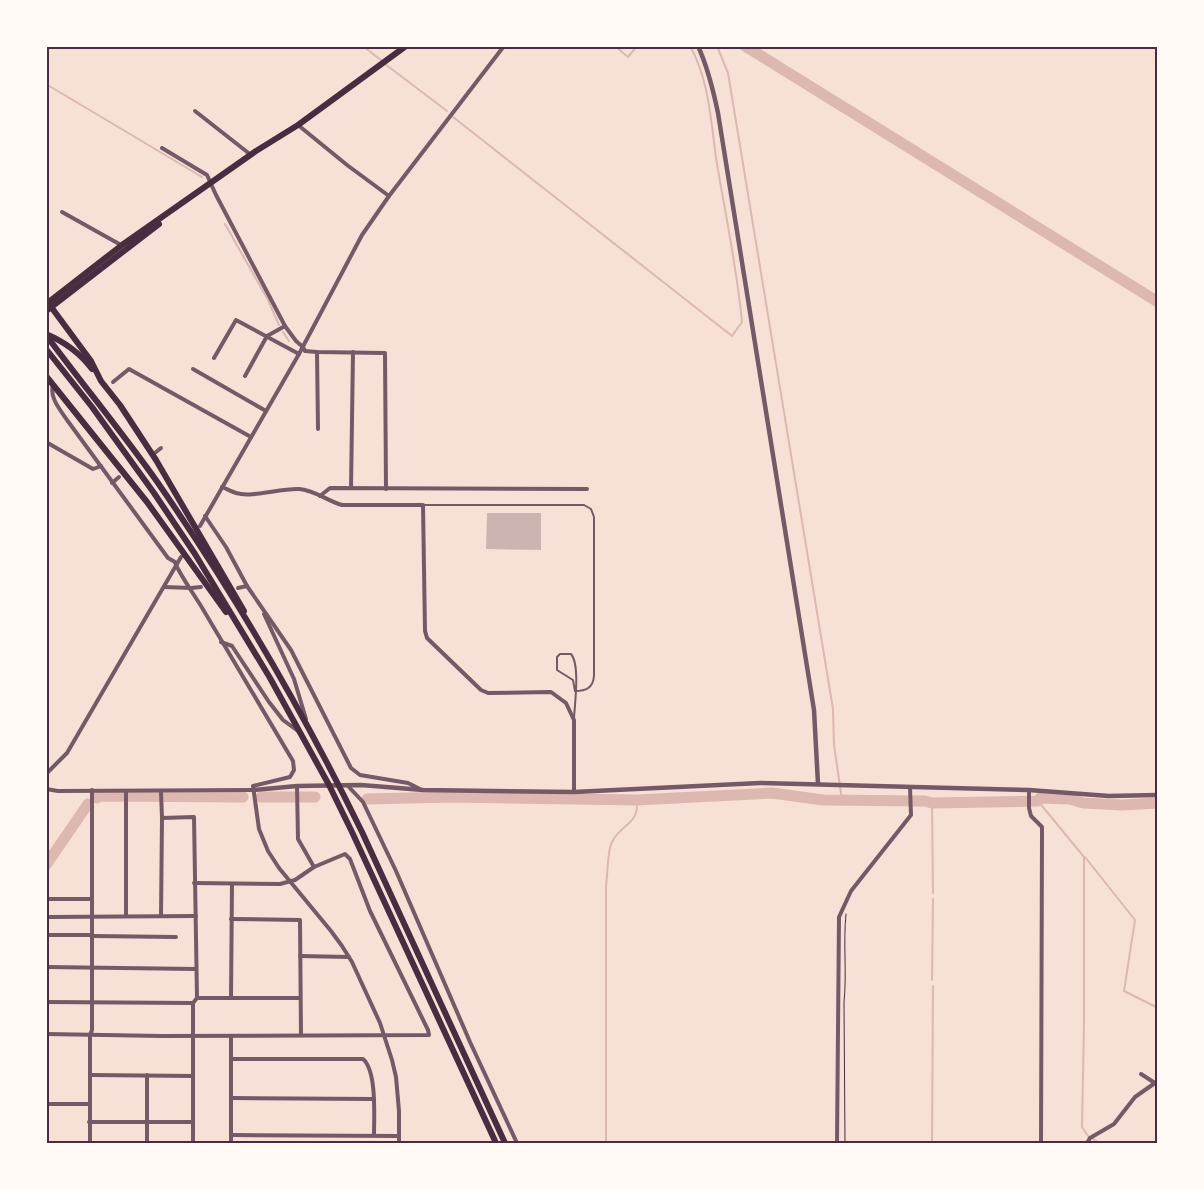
<svg xmlns="http://www.w3.org/2000/svg" width="1204" height="1189" viewBox="0 0 1204 1189" font-family="'IBM Plex Serif',serif">
<rect width="100%" height="100%" fill="#f7e1d7"/>
<g fill="none" stroke-linecap="round" stroke-linejoin="round">
<g stroke="#dcb8b0" stroke-width="2">
<polyline points="363,46 382,61"/>
<polyline points="615,46 628,57 637,46"/>
<polyline points="717,46 728,73 833,709 834,745 842,800"/>
<polyline points="385,64 447,111"/>
<polyline points="46,84 202,177"/>
<path d="M453 117 732 336 742 322C737 269 726 217 717 164 711 126 710 81 690 46"/>
<polyline points="225,224 268,300 279,325"/>
<polyline points="283,332 289,341"/>
<polyline points="1038,801 1084,857 1084,1024 1082,1127 1088,1136 1100,1143"/>
<polyline points="932,803 933,893"/>
<polyline points="1085,857 1135,920 1124,991 1158,1008"/>
<polyline points="932,980 933,899"/>
<path d="M606 1143V885C608 874 607 852 612 842 621 823 639 826 637 800"/>
<polyline points="932,1143 933,986"/>
</g>
<g stroke="#dcb8b0" stroke-width="11">
<polyline points="745,46 1158,302"/>
<polyline points="261,797 315,797"/>
<polyline points="97,798 100,796 243,797"/>
<polyline points="367,799 452,797 637,800 772,793 823,800 925,801 932,803 1038,801 1040,798 1070,799 1083,803 1122,805 1158,803"/>
<polyline points="46,865 88,804"/>
</g>
</g>
<polygon fill="#ccb4b1" points="487,513 541,513 541,550 486,549"/>
<g fill="none" stroke-linecap="round" stroke-linejoin="round">
<path stroke="#4a2c40" stroke-width="1" d="M845 1143 844 1002C847 973 843 943 846 914"/>
<g stroke="#755966" stroke-width="2">
<path d="M423 505H584L591 509 594 517V676C593 688 586 691 575 691"/>
<path d="M574 718C575 703 580 664 571 654H560L557 657V670L573 680 575 691"/>
</g>
<g stroke="#755966" stroke-width="4">
<polyline points="195,111 251,155"/>
<polyline points="298,125 347,165 389,196"/>
<polyline points="162,148 207,175 216,195 285,326 296,341 303,347 305,351 317,352 385,353 386,489"/>
<polyline points="62,212 121,245"/>
<polyline points="317,352 318,429"/>
<polyline points="214,358 236,320 299,354"/>
<polyline points="193,369 266,411"/>
<polyline points="245,376 267,336 285,326"/>
<polyline points="113,382 129,369 251,437"/>
<path d="M53 386C49 397 61 411 67 420L168 558 175 562C177 571 198 600 204 611 234 661 263 711 293 761L294 770 290 777 253 786 259 829 268 851 279 868 331 931 342 946 352 962 380 1023 392 1060 396 1077 399 1111V1143"/>
<polyline points="46,442 93,469 101,466"/>
<polyline points="156,452 161,448"/>
<polyline points="112,483 119,477"/>
<path d="M222 487C227 489 232 492 236 493 252 498 280 488 299 489 315 490 327 501 342 505H423L425 631 427 638 481 690 488 693 551 692 566 703 574 720V792"/>
<polyline points="351,488 353,352"/>
<polyline points="320,496 330,488 587,489"/>
<polyline points="205,516 226,547 247,586 291,650 351,768 360,775 408,783 420,789"/>
<polyline points="200,526 299,354 362,235 389,196 504,46"/>
<polyline points="164,587 191,588 201,587"/>
<polyline points="238,588 247,586"/>
<polyline points="264,614 294,679 306,719"/>
<polyline points="221,642 232,646 269,702 283,720 298,731"/>
<polyline points="46,774 67,753 181,557"/>
<polyline points="347,785 363,802 396,871 470,1042 517,1143"/>
<polyline points="297,786 298,839 314,867"/>
<polyline points="46,789 58,791 254,790"/>
<polyline points="1029,790 1029,808 1031,816 1042,827 1042,832 1041,1143"/>
<polyline points="161,792 162,818 194,817 197,998 193,1003 193,1143"/>
<polyline points="46,899 92,899"/>
<polyline points="126,915 126,791"/>
<polyline points="161,916 162,818"/>
<polyline points="49,917 196,916"/>
<polyline points="231,919 300,920 301,1035"/>
<polyline points="46,935 92,935"/>
<polyline points="92,936 176,937"/>
<polyline points="300,956 349,957"/>
<polyline points="46,967 196,969"/>
<polyline points="197,998 300,998"/>
<polyline points="231,998 232,884"/>
<polyline points="46,1002 193,1003"/>
<polyline points="46,1034 161,1036 429,1035 428,1030 370,911 350,859 345,854 314,867 295,880 280,884 194,883"/>
<polyline points="231,1036 231,1143"/>
<path d="M231 1059H363C377 1071 374 1117 374 1135"/>
<polyline points="1141,1074 1158,1085"/>
<polyline points="90,1075 193,1076"/>
<polyline points="231,1098 374,1099"/>
<polyline points="46,1104 89,1104"/>
<polyline points="89,1122 193,1122"/>
<polyline points="46,1130 47,1143"/>
<polyline points="231,1135 399,1136"/>
<polyline points="90,1143 90,1035 92,1030 92,790"/>
<polyline points="147,1143 147,1075"/>
<polyline points="837,1143 839,917 851,891 911,815 910,787"/>
<polyline points="1087,1143 1090,1138 1114,1124 1135,1097 1155,1083"/>
</g>
<g stroke="#755966" stroke-width="4.5">
<path d="M698 46C708 68 713 89 718 113L814 710 818 784"/>
<polyline points="254,790 297,786 361,785 423,790 574,792 760,783 1029,790 1109,796 1157,795"/>
</g>
<g stroke="#4a2c40" stroke-width="6">
<polyline points="46,300 91,361 101,381 120,405 156,460 244,611"/>
<polyline points="46,304 122,245 256,151 298,125 406,46"/>
<polyline points="46,311 159,224"/>
<path d="M46 334C65 342 80 353 92 369"/>
<path d="M46 335C83 385 122 432 158 483 234 593 303 711 362 832L505 1143"/>
<polyline points="46,349 92,407 154,493 195,554 270,678 329,785 352,832 496,1143"/>
<polyline points="46,376 147,502 226,612"/>
</g>
</g>
<rect width="1204" height="1189" fill="none" stroke="#fffaf5" stroke-width="95"/>
<rect x="48" y="48" width="1108" height="1094" fill="none" stroke="#4a2c40" stroke-width="2"/>
</svg>
